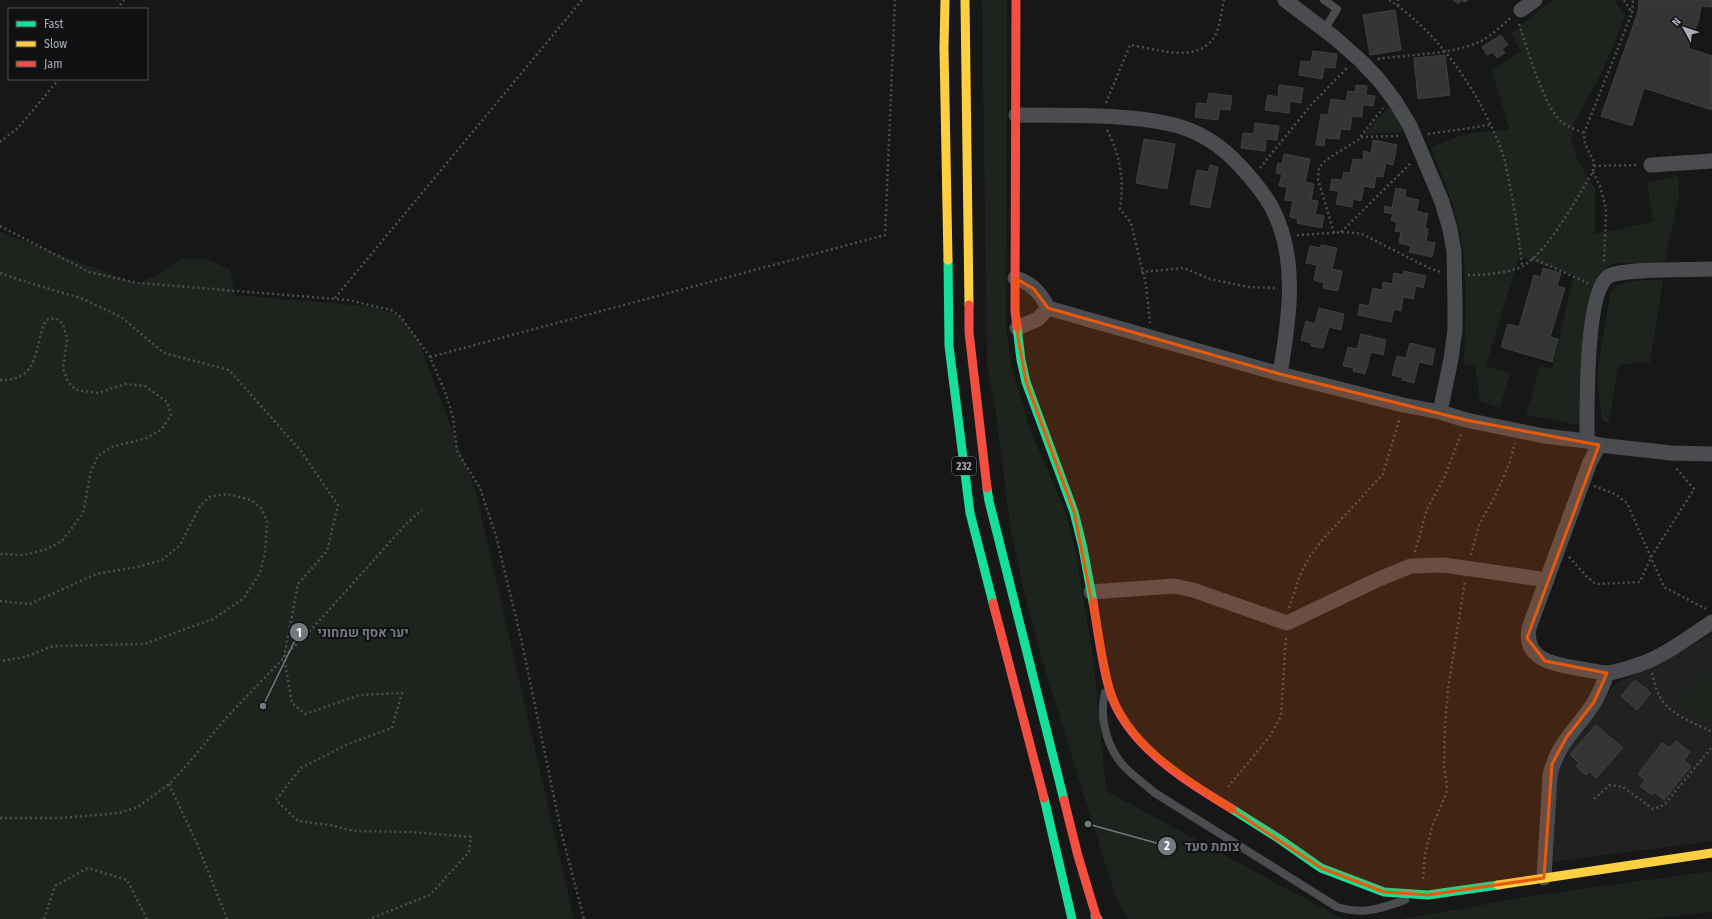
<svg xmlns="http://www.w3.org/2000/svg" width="1712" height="919" viewBox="0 0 1712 919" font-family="'Fira Sans Condensed',Heebo,sans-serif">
<rect width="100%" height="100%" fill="#171717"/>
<polygon fill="#212123" points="1712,634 1712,841 1553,862 1557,776 1567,747 1617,682 1662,663"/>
<g fill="#1d241e">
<polygon points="982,0 1007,0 1006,328 1012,368 1030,429 1065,511 1075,548 1093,655 1106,791 1343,919 1129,919 1125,914 1115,895 1043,663 1024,592 1011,531 995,407 987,364"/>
<path d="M1552 0H1614L1625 16 1603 70 1574 123 1571 141 1578 161 1595 189V234L1653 222 1647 183 1678 176 1679 196 1664 264 1614 263 1598 274 1584 332 1579 411 1582 419 1579 425 1526 415 1540 366 1552 369 1574 275 1519 257 1486 366 1510 373 1500 408 1480 401 1475 365H1464C1465 317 1470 264 1456 217 1450 194 1440 171 1431 148L1454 138 1470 133 1510 130 1492 71 1520 51 1512 33Z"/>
<polygon points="1389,106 1399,120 1404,132 1366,134"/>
<polygon points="0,232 137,284 158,274 180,259 207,259 230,269 235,295 376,307 401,317 417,337 476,493 574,919 0,919"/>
<path d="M1663 280 1650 362 1618 365 1609 423 1602 420 1598 389V367L1611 291C1623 277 1646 281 1663 280Z"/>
<polygon points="1712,661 1712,725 1677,706"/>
<polygon points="1712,871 1712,912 1645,919 1402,919 1532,896"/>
</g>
<g fill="#353536" stroke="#3f4043">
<polygon points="1453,0 1468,0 1465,2 1461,0 1458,4"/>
<polygon points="1639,0 1712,0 1712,7 1701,6 1699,19 1688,48 1712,56 1712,110 1644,88 1632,126 1601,116 1638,12"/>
<polygon points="1395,10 1401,50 1370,55 1363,15"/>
<polygon points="1501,35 1508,45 1502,49 1505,53 1497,58 1493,52 1487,55 1482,47"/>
<polygon points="1313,51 1337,54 1335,68 1324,67 1322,79 1299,75 1301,61 1311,62"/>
<polygon points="1445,55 1450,95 1418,99 1414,58"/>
<polygon points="1279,85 1303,88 1301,103 1290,101 1289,113 1265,110 1268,95 1278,97"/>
<polygon points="1356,85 1367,86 1366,95 1375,96 1373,106 1363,105 1362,117 1352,116 1350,130 1341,129 1339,139 1325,138 1324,146 1316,145 1321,114 1328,115 1331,99 1346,101 1348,91 1355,92"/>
<polygon points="1209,93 1232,96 1230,110 1220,109 1218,120 1195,117 1197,103 1207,104"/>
<polygon points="1255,123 1279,126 1277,140 1266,139 1265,151 1241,148 1243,133 1254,134"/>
<polygon points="1144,139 1175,144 1167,189 1136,183"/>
<polygon points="1373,140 1397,145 1393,165 1386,163 1383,177 1376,176 1374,188 1364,186 1361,201 1353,199 1352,207 1336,204 1339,191 1330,190 1332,179 1342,180 1344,172 1350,173 1353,159 1363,160 1364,151 1371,153"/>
<polygon points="1284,154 1310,159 1305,182 1314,184 1311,200 1318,201 1315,214 1324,216 1322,228 1297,223 1298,219 1290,217 1293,201 1285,200 1287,187 1279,186 1282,174 1276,173 1278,163 1282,164"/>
<polygon points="1210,165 1218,167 1210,208 1190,204 1197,170 1208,172"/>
<polygon points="1396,188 1406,190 1405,197 1419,200 1416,211 1428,214 1425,228 1428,229 1426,241 1435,243 1432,257 1409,252 1411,246 1399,243 1401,232 1395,231 1397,222 1391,220 1393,214 1384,212 1385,206 1392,208"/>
<polygon points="1321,245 1337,248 1332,269 1342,271 1338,291 1323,288 1324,283 1314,280 1317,265 1306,263 1310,246 1321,248"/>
<polygon points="1543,268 1561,273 1557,286 1565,288 1550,337 1558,339 1552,362 1501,347 1508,324 1519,327 1534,275 1541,277"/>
<polygon points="1404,271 1426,276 1423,288 1416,286 1413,299 1403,297 1401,311 1394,309 1391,322 1358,315 1360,304 1369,306 1373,288 1382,290 1383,282 1392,284 1394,273 1403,275"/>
<polygon points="1319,308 1344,314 1341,330 1329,327 1323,348 1311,346 1312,343 1301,340 1306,321 1315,324"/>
<polygon points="1361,334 1386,340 1383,355 1371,352 1365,374 1353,371 1354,368 1343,366 1348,347 1357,349"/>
<polygon points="1410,343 1435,349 1432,365 1419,362 1414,383 1402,380 1403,378 1392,375 1397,356 1406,358"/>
<polygon points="1635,680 1651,693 1637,710 1621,696"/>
<polygon points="1596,725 1623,748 1596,778 1589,771 1586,775 1576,766 1579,763 1570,754"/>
<polygon points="1676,741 1690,752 1684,760 1691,766 1664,800 1654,792 1652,795 1640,786 1645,780 1638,774 1662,743 1670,748"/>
</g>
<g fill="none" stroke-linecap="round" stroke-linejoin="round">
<g stroke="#4d4e52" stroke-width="2.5" stroke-dasharray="2 3" stroke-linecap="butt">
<path d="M1389 0C1440 33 1483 97 1503 155 1506 163 1507 173 1509 181 1515 210 1519 237 1522 266"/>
<polyline points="1624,0 1632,13"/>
<polyline points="1398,6 1398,0"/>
<polyline points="117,9 124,0"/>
<path d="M1519 24C1527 47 1544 108 1562 122 1568 127 1577 130 1584 133"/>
<path d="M1378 59C1405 55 1455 54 1479 42 1490 37 1501 26 1511 18"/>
<path d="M1106 103 1130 45C1155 48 1194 64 1213 39 1220 29 1221 12 1224 0"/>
<path d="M1107 130C1121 158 1124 178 1120 209L1131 223 1146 285 1150 323"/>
<polyline points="1428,134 1490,125"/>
<polyline points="1361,137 1400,136"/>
<polyline points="0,142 18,128 59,79"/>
<polyline points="1594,166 1638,165"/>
<polyline points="1260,168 1311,105 1347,68"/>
<polyline points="1593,172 1600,186 1606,209 1604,264"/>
<polyline points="0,226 89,272 138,283 348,300 391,310 401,317 430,357 446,394 453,417 457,451 480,488 496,536 521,638 561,831 584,919"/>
<polyline points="1341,232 1411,163"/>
<polyline points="1334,233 1318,179 1319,168 1326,160 1358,140 1383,108"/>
<polyline points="1297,235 1347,232 1362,234 1429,268 1441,272"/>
<polyline points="1532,258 1588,283"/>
<polyline points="1141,272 1184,268 1210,279 1248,287 1276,288"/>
<polyline points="0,273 20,280 83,299 121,317 164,353 229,370 300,450 338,505 327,551 298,584 284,657 292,703 305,714 360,695 402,693 392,728 348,744 301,768 276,800 298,821 330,825 354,831 411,832 471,837 469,852 430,895 369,919"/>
<path d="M1468 275C1482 275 1511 273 1523 266 1550 249 1576 199 1593 172L1594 162 1585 144 1584 133 1632 13 1633 0"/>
<polyline points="335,298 582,0"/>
<polyline points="430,357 885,235 895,0"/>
<path d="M0 380C41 381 33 347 46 320L56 318 63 324 67 339 63 369 68 382 76 390 99 393 125 384 145 386 167 402 171 415 162 429 147 438 111 447 98 456 91 471 83 513 62 541 47 549 24 555 0 554"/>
<polyline points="1594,486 1615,494 1627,503 1664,587 1706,609"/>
<polyline points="1415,552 1427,509 1444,478 1462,432"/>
<polyline points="1471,555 1479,525 1495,496 1510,462 1515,443"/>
<polyline points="1569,557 1587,577 1596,584 1640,582 1651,557 1694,489 1675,467"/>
<polyline points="0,601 30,604 96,574 137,567 162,560 180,545 200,506 209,497 227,494 251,500 261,508 267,521 265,554 260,573 243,599 213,619 144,644 54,646 25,657 0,661"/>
<polyline points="1289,608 1300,575 1310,556 1324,538 1383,474 1400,417"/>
<path d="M1652 673C1654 681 1656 690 1660 697 1670 715 1695 723 1712 732"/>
<polyline points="169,784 198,846 227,919"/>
<polyline points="1228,787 1270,736 1281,716 1286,636"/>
<polyline points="1594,799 1610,785 1623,787 1653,809 1664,805 1712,747"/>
<polyline points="0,818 60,818 119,813 138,807 169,784 187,765 226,718 321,619 407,523 422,510"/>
<polyline points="1423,879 1425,854 1432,827 1446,794 1447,785 1444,768 1445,725 1448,689 1465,581"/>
<polyline points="44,919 55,886 88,868 127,880 147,919"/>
</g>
<g stroke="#4b4c50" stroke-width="8">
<polyline points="1324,30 1337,9 1324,0"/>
<path d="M1105 693C1099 716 1106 745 1122 764 1131 775 1144 783 1155 793L1337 907C1364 915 1379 909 1405 900"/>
</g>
<g stroke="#4b4c50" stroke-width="15">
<polyline points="1285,0 1335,38 1361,61 1379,80 1395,101 1410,126 1442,202 1450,229 1454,252 1455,304 1455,330 1451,359 1440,412"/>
<polyline points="1521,10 1535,0"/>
<path d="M1016 115C1065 116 1122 113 1170 124 1198 130 1222 146 1241 167 1253 180 1264 193 1272 208 1299 259 1289 320 1280 374"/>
<polyline points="1651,165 1712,161"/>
<path d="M1015 278C1030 282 1041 293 1048 308L1038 319 1017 328"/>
<polyline points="1048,308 1280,374 1403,405 1440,412 1466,420 1544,436 1587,441 1599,445 1671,453 1712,454"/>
<path d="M1587 441C1587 413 1585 290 1609 276 1625 268 1691 270 1712 269"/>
<path d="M1599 445 1590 462 1529 628C1523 661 1557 665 1581 669 1590 670 1600 673 1608 673 1619 672 1631 667 1641 664 1666 655 1689 637 1712 622"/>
<polyline points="1091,592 1174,586 1193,590 1287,623 1379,579 1411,566 1444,565 1547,580"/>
<path d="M1544 878 1550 775C1558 741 1578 729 1595 701 1600 692 1604 683 1607 673"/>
</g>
<g stroke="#16e098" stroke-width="9">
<polyline points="948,260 949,346 970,513 993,603"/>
<polyline points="1017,327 1021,360 1026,382 1074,512 1083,548 1093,602"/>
<polyline points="987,488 989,501 1064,800"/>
<polyline points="1044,798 1072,919"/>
<polyline points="1232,809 1278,838 1321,868 1384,892 1428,895 1498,885"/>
<polyline points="1095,916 1098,919"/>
</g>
<g stroke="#ffcf43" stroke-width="9">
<polyline points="945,0 944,48 948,260"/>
<polyline points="965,0 969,305"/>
<polyline points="1498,885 1712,853"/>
</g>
<g stroke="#f24e42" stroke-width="9">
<polyline points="1016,0 1015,311 1017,327"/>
<polyline points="969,305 969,332 987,488"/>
<path d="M1093 602C1098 630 1101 660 1109 688 1124 744 1186 781 1232 809"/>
<polyline points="993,603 1044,798"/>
<polyline points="1064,800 1078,856 1097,919"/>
</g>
</g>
<path fill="#e8590c" fill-opacity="0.2" stroke="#e8590c" stroke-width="3" stroke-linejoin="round" d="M1015 278 1034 289 1048 308 1280 374 1466 420 1599 445 1527 638 1545 661 1607 673 1594 702 1566 738 1552 764 1544 878 1428 895 1384 892 1321 868 1217 800 1143 745 1117 709 1109 689 1074 512 1026 382 1018 338Z"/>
<g text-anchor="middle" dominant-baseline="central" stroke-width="4" stroke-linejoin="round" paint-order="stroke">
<rect fill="#111113" stroke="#7b7e86" stroke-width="1" x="952" y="457" width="24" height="18" rx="3"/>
<g font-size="11" font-weight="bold" fill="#a8adb8">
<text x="964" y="466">232</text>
</g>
</g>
<path fill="none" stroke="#757880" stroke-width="1.5" d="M263 706L299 632M1088 824L1167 846"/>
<g fill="#757880" stroke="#111113" stroke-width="1.5">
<circle cx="263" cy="706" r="4"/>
<circle cx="1088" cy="824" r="4"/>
<circle cx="299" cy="632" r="10"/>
<circle cx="1167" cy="846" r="10"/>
</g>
<g font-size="12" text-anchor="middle" font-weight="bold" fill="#fff">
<text x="299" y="637">1</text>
<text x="1167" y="850">2</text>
</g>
<g font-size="13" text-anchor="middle" font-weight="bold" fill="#757880" stroke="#111113" stroke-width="4" stroke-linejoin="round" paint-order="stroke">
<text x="363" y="637">יער אסף שמחוני</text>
<text x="1212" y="851">צומת סעד</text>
</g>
<rect x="8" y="8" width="140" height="72" fill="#111113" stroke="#4d4f55"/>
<rect x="16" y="21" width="20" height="6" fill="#16e098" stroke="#4d4f55"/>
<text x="44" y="28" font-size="12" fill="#a8adb8">Fast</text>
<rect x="16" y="41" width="20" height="6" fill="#ffcf43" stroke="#4d4f55"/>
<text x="44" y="48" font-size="12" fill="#a8adb8">Slow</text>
<rect x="16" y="61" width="20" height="6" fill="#f24e42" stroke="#4d4f55"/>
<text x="44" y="68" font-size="12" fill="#a8adb8">Jam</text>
<g transform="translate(1684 28) rotate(310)" stroke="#111113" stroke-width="3" paint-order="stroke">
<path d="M0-3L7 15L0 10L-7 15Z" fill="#a8adb8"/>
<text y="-6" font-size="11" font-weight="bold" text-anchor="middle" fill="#a8adb8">N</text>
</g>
</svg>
